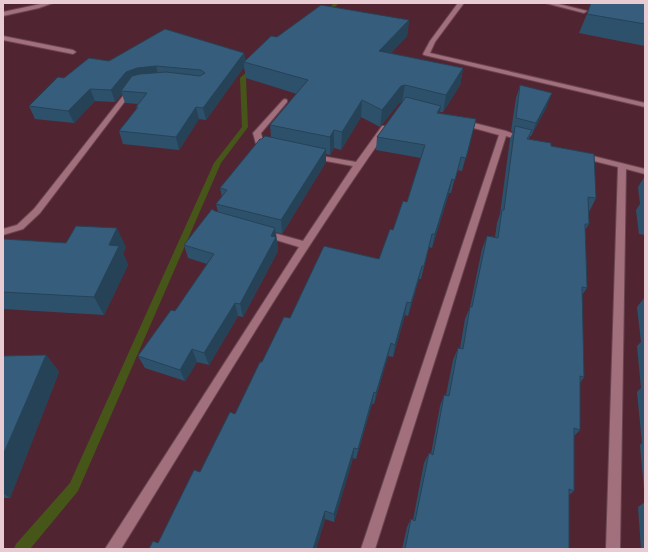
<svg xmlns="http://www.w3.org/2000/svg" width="648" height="552" viewBox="0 0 648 552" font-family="Overpass,sans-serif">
<rect width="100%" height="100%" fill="#502531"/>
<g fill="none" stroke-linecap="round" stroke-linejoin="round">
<g fill="#465618" fill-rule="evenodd">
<polygon points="334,3 339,3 326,16 322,16 322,14"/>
<polygon points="253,66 256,68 246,78 248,127 221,163 78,491 30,549 14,549 16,544 70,483 214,163 242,127 240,78"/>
</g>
<g stroke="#6a4551" stroke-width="2">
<polygon id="service" points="545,3 555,3 587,11 584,13"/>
</g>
<g stroke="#6a4551" stroke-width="2">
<g id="minor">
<polygon points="458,3 464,3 435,42 430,53 645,103 645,107 424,55 423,54 430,41"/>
<polygon points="3,36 73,50 76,52 73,54 3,40"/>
<polygon points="130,87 135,88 40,213 23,229 3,235 3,229 17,225 34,209"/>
<polygon points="285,99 287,100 287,102 261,133 263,141 273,147 272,149 266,149 256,144 253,133 283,100"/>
<polygon points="459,120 462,120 506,131 527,139 523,141 506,136 375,549 361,549 499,135 459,124"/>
<path d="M382 126H385L389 128C293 264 208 408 121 549H105L299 247 260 235 258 233 260 231 263 230 303 241 353 166 310 158V154L356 162Z"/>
<polygon points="578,153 581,153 645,169 645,174 626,169 620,549 606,549 618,167 578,157"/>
</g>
</g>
<g stroke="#6a4551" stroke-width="2">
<polygon id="tertiary" points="45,3 53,3 39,8 3,16 3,12"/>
</g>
<use href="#service" fill="#a26f7c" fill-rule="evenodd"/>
<use href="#minor" fill="#a26f7c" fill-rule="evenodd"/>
<use href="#tertiary" fill="#a26f7c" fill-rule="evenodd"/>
</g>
<g fill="#2e516b">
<polygon points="645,3 645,46 579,33 587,14"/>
<polygon points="409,20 407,36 391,53 463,68 460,85 443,112 440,112 440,113 476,119 462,171 457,170 451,193 449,193 432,248 429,247 421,279 419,279 408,316 405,315 393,357 388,356 374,404 372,404 356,459 353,458 334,522 325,519 316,549 149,549 158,543 235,414 262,362 290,318 379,259 407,202 421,158 376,150 377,137 403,102 399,103 380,127 361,117 341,150 334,148 330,155 326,154 326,162 282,234 276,232 278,251 243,317 238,316 209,365 197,362 185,381 145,368 138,356 175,311 207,264 188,258 184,245 215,211 218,212 216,204 222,197 220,188 262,139 271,137 270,125 297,94 246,78 244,67 206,120 199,119 179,150 123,144 119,131 137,109 136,107 138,104 125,103 122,94 115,102 95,101 74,123 35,119 29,106 64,78 109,61 244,53 245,60 277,37"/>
<polygon points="520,85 547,106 531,136 530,136 529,139 551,146 596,198 589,212 589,224 585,230 587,288 582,295 584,377 580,383 580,430 574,436 574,491 569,495 569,549 402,549 407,527 411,519 413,520 424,463 429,453 431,454 440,406 444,395 446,395 453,360 458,348 460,348 465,319 470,307 482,249 487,236 495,237 497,223 500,214 510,139 513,132 511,131 516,98"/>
<polygon points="645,176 645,235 639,234 636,210 640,204 638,187"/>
<polygon points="3,239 126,247 123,253 128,265 104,315 3,309"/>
<polygon points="645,297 645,549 641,549 638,507 645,502 640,445 642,443 637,392 641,388 637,346 641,342 637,307"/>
<polygon points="46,355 59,372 10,498 3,498 3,356"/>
</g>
<g fill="#264257">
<polygon points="409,20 407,36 378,67 379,51"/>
<polygon points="244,53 245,62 244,62 244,67 206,120 203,108"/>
<polygon points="156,66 159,78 121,91 122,94 115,102 111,90 126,72 137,68"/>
<polygon points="463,68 460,85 443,112 446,95"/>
<polygon points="405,85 402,102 399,103 380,127 382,110 401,86"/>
<polygon points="90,89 95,101 74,123 68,111"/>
<polygon points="552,93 547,106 531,136 536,123"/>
<polygon points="362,100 361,117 341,150 342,132"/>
<polygon points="441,106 439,119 437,113"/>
<polygon points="196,107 199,119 179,150 176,137"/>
<polygon points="334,130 334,148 330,155 330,137"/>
<polygon points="326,149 326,162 282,234 281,220"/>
<polygon points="452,179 449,193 432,248 435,234"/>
<polygon points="117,228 126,247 123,253 128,265 104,315 94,297 109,245"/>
<polygon points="275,228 278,251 243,317 240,304 271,236"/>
<polygon points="422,266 419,279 408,316 411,303"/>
<polygon points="407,302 405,315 393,357 395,345"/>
<polygon points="235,303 238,316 209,365 204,353"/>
<polygon points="391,343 388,356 374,404 376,393"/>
<polygon points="192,349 197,362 185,381 180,370"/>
<polygon points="46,355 59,372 10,498 3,493 3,455"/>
<polygon points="374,392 372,404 356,459 358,449"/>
<polygon points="354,448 353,458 334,522 334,514"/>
<polygon points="325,511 325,519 316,549 313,549"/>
</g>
<g fill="#365e7c" stroke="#264257">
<polygon points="591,3 645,3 645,24 587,14"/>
<polygon points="321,5 409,20 379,51 463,68 446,95 405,85 401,86 382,110 362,100 342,132 334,130 330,137 270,125 308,80 244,62 271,36 277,37"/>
<polygon points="165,29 244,53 203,108 196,107 176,137 119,131 138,107 136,107 147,93 121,91 132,76 140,74 166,72 200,76 205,73 201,70 156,66 137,68 126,72 111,90 90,89 68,111 29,106 58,77 64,78 89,58 109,61"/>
<polygon points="520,85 552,93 536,123 516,118"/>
<polygon points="406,97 441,106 437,113 476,119 466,158 461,157 455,180 452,179 435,234 432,234 424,266 422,266 411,303 407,302 395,345 391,343 376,393 374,392 358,449 354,448 334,514 325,511 313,549 149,549 153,541 158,543 194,470 200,472 230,412 235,414 260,362 262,362 284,317 290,318 324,246 379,259 390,229 393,230 403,201 407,202 425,145 377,137"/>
<polygon points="515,126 532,130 527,139 551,143 551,146 594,154 596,198 588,197 589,224 585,224 587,288 582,287 584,377 580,376 580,430 574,428 574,491 569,489 569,549 405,549 411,519 415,521 429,453 433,455 444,395 449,396 458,348 463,349 470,307 472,307 487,236 498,238 502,210 504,210"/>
<polygon points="265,136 326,149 281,220 216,204 227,190 220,188 260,139 262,139"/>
<polygon points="212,209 215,211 275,228 271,236 276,237 240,304 235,303 204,353 192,349 180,370 138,356 171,310 175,311 214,254 184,245"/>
<polygon points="76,226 117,228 109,245 119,246 94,297 3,292 3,239 66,243"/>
<polygon points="46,355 29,395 3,455 3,356"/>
</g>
<rect width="648" height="552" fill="none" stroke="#e9ccd3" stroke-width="8"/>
</svg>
